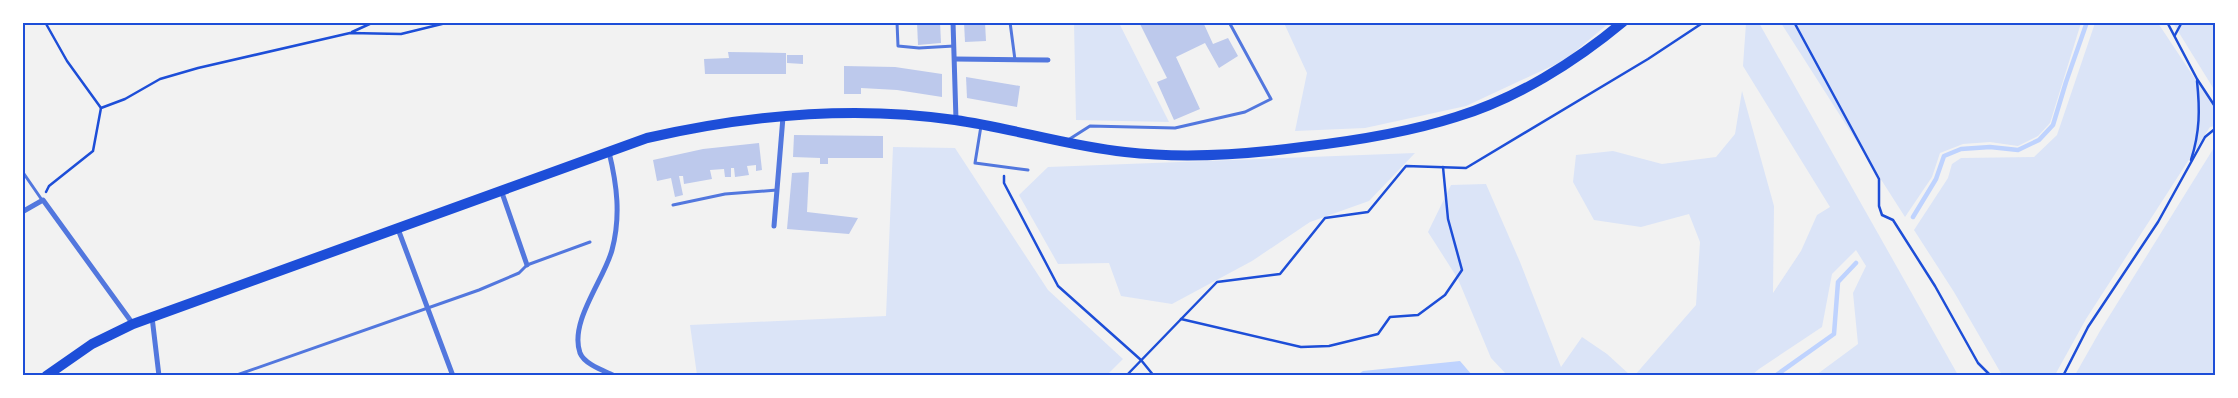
<svg xmlns="http://www.w3.org/2000/svg" width="2238" height="398" viewBox="0 0 2238 398" font-family="Helvetica,sans-serif">
<rect width="100%" height="100%" fill="#f2f2f2"/>
<g fill="#dbe4f7">
<polygon points="1074,23 1119,23 1169,122 1076,120"/>
<polygon points="1284,23 1609,23 1565,60 1466,106 1365,128 1295,131 1307,73"/>
<polygon points="1746,23 1759,23 1958,375 1816,375 1858,344 1853,293 1866,266 1856,250 1832,274 1822,327 1759,369 1752,375 1635,375 1696,305 1700,242 1689,214 1641,227 1594,220 1573,182 1576,155 1613,151 1662,164 1716,157 1735,134 1742,91 1774,206 1773,293 1801,251 1817,215 1830,207 1743,66"/>
<polygon points="1781,23 2081,23 2050,123 2038,136 2018,146 1990,142 1963,144 1940,153 1932,177 1905,217"/>
<polygon points="2095,23 2158,23 2215,109 2215,126 2210,127 2086,319 2055,375 2002,375 1954,292 1914,230 1948,178 1952,164 1961,158 2034,157 2057,135"/>
<polygon points="2173,23 2215,23 2215,91"/>
<polygon points="2215,146 2215,375 2075,375 2100,331"/>
<polygon points="893,147 955,148 1048,290 1123,359 1106,376 697,375 690,325 886,316"/>
<polygon points="1415,153 1369,201 1310,222 1252,261 1172,304 1121,296 1109,263 1058,264 1019,195 1048,167"/>
<polygon points="1486,184 1520,262 1561,367 1582,337 1607,354 1630,375 1507,375 1491,358 1458,279 1428,232 1451,185"/>
</g>
<polygon fill="#bfd3fe" points="1460,361 1472,375 1357,375 1363,371"/>
<g fill="none" stroke-linecap="round" stroke-linejoin="round">
<g stroke="#bfd3fe" stroke-width="4.5">
<polyline points="1913,217 1936,179 1944,156 1961,149 1990,147 2018,150 2039,140 2053,125 2066,82 2087,22"/>
<polyline points="1775,376 1834,334 1838,282 1856,263"/>
</g>
</g>
<g fill="#bdc9ec">
<polygon points="917,22 940,22 941,43 918,45"/>
<polygon points="964,22 985,22 986,41 965,42"/>
<polygon points="1139,22 1203,22 1213,44 1228,38 1238,56 1219,68 1205,43 1176,57 1200,109 1174,120 1157,82 1167,78"/>
<polygon points="728,52 786,53 786,74 705,74 704,59 729,58"/>
<polygon points="787,55 803,55 803,64 787,63"/>
<polygon points="844,66 895,67 942,74 942,97 897,90 861,88 861,94 844,94"/>
<polygon points="966,77 1020,86 1017,107 967,98"/>
<polygon points="794,135 883,136 883,158 828,158 828,164 820,164 820,158 793,157"/>
<polygon points="759,143 762,170 756,171 756,165 747,166 749,175 735,177 734,168 731,168 731,177 725,177 724,169 710,170 712,179 684,184 683,176 679,176 683,195 675,197 671,178 657,181 653,160 703,149"/>
<polygon points="809,172 807,212 858,218 849,234 787,229 792,173"/>
</g>
<g fill="none" stroke-linecap="round" stroke-linejoin="round">
<g stroke="#1d4ed8" stroke-width="2.5">
<polyline points="45,22 67,61 101,108"/>
<polyline points="1794,22 1879,179 1879,206 1882,215 1893,220 1935,286 1978,363 1991,376"/>
<polyline points="2167,22 2197,79 2216,108"/>
<polyline points="352,32 374,22"/>
<polyline points="2175,35 2182,22"/>
<path d="M2191 160C2200 132 2200 109 2197 81"/>
<polyline points="1004,176 1004,183 1058,286 1141,360 1154,376"/>
<polyline points="46,192 49,186 93,151 101,108 125,99 160,79 198,68 350,33 401,34 450,22"/>
<polyline points="1181,319 1301,347 1329,346 1378,334 1390,317 1418,315 1445,295 1462,270 1448,219 1443,167"/>
<polyline points="1126,376 1217,282 1280,274 1325,218 1368,212 1406,166 1466,168 1648,59 1704,22"/>
<polyline points="2063,376 2088,327 2158,222 2205,137 2216,128"/>
</g>
<g stroke="#5277de" stroke-width="3">
<polyline points="897,22 898,46 919,48 954,46"/>
<polyline points="1010,22 1015,60"/>
<polyline points="981,126 975,163 1028,170"/>
<polyline points="1068,140 1090,126 1175,128 1245,112 1271,99 1229,22"/>
<polyline points="22,171 42,200"/>
<polyline points="673,205 725,194 777,190"/>
<polyline points="234,376 479,290 519,273 527,265 590,242"/>
</g>
<g stroke="#5277de" stroke-width="5">
<polyline points="953,22 956,120"/>
<polyline points="955,59 1048,60"/>
<path d="M609 152C617 185 621 216 612 250 604 280 569 322 580 353 585 365 605 371 615 376"/>
<polyline points="501,190 527,265"/>
<polyline points="22,212 43,200 133,324"/>
<polyline points="774,226 783,117"/>
<polyline points="398,229 453,376"/>
<polyline points="152,317 159,376"/>
</g>
<path stroke="#1d4ed8" stroke-width="10" d="M46 376 92 344 133 324 647 138C748 115 853 105 955 120 1012 128 1067 146 1125 152 1184 159 1243 155 1302 147 1354 141 1406 133 1456 117 1516 99 1575 62 1623 22"/>
</g>
<rect width="2238" height="398" fill="none" stroke="#ffffff" stroke-width="48"/>
<rect x="24" y="24" width="2190" height="350" fill="none" stroke="#1d4ed8" stroke-width="2"/>
</svg>
